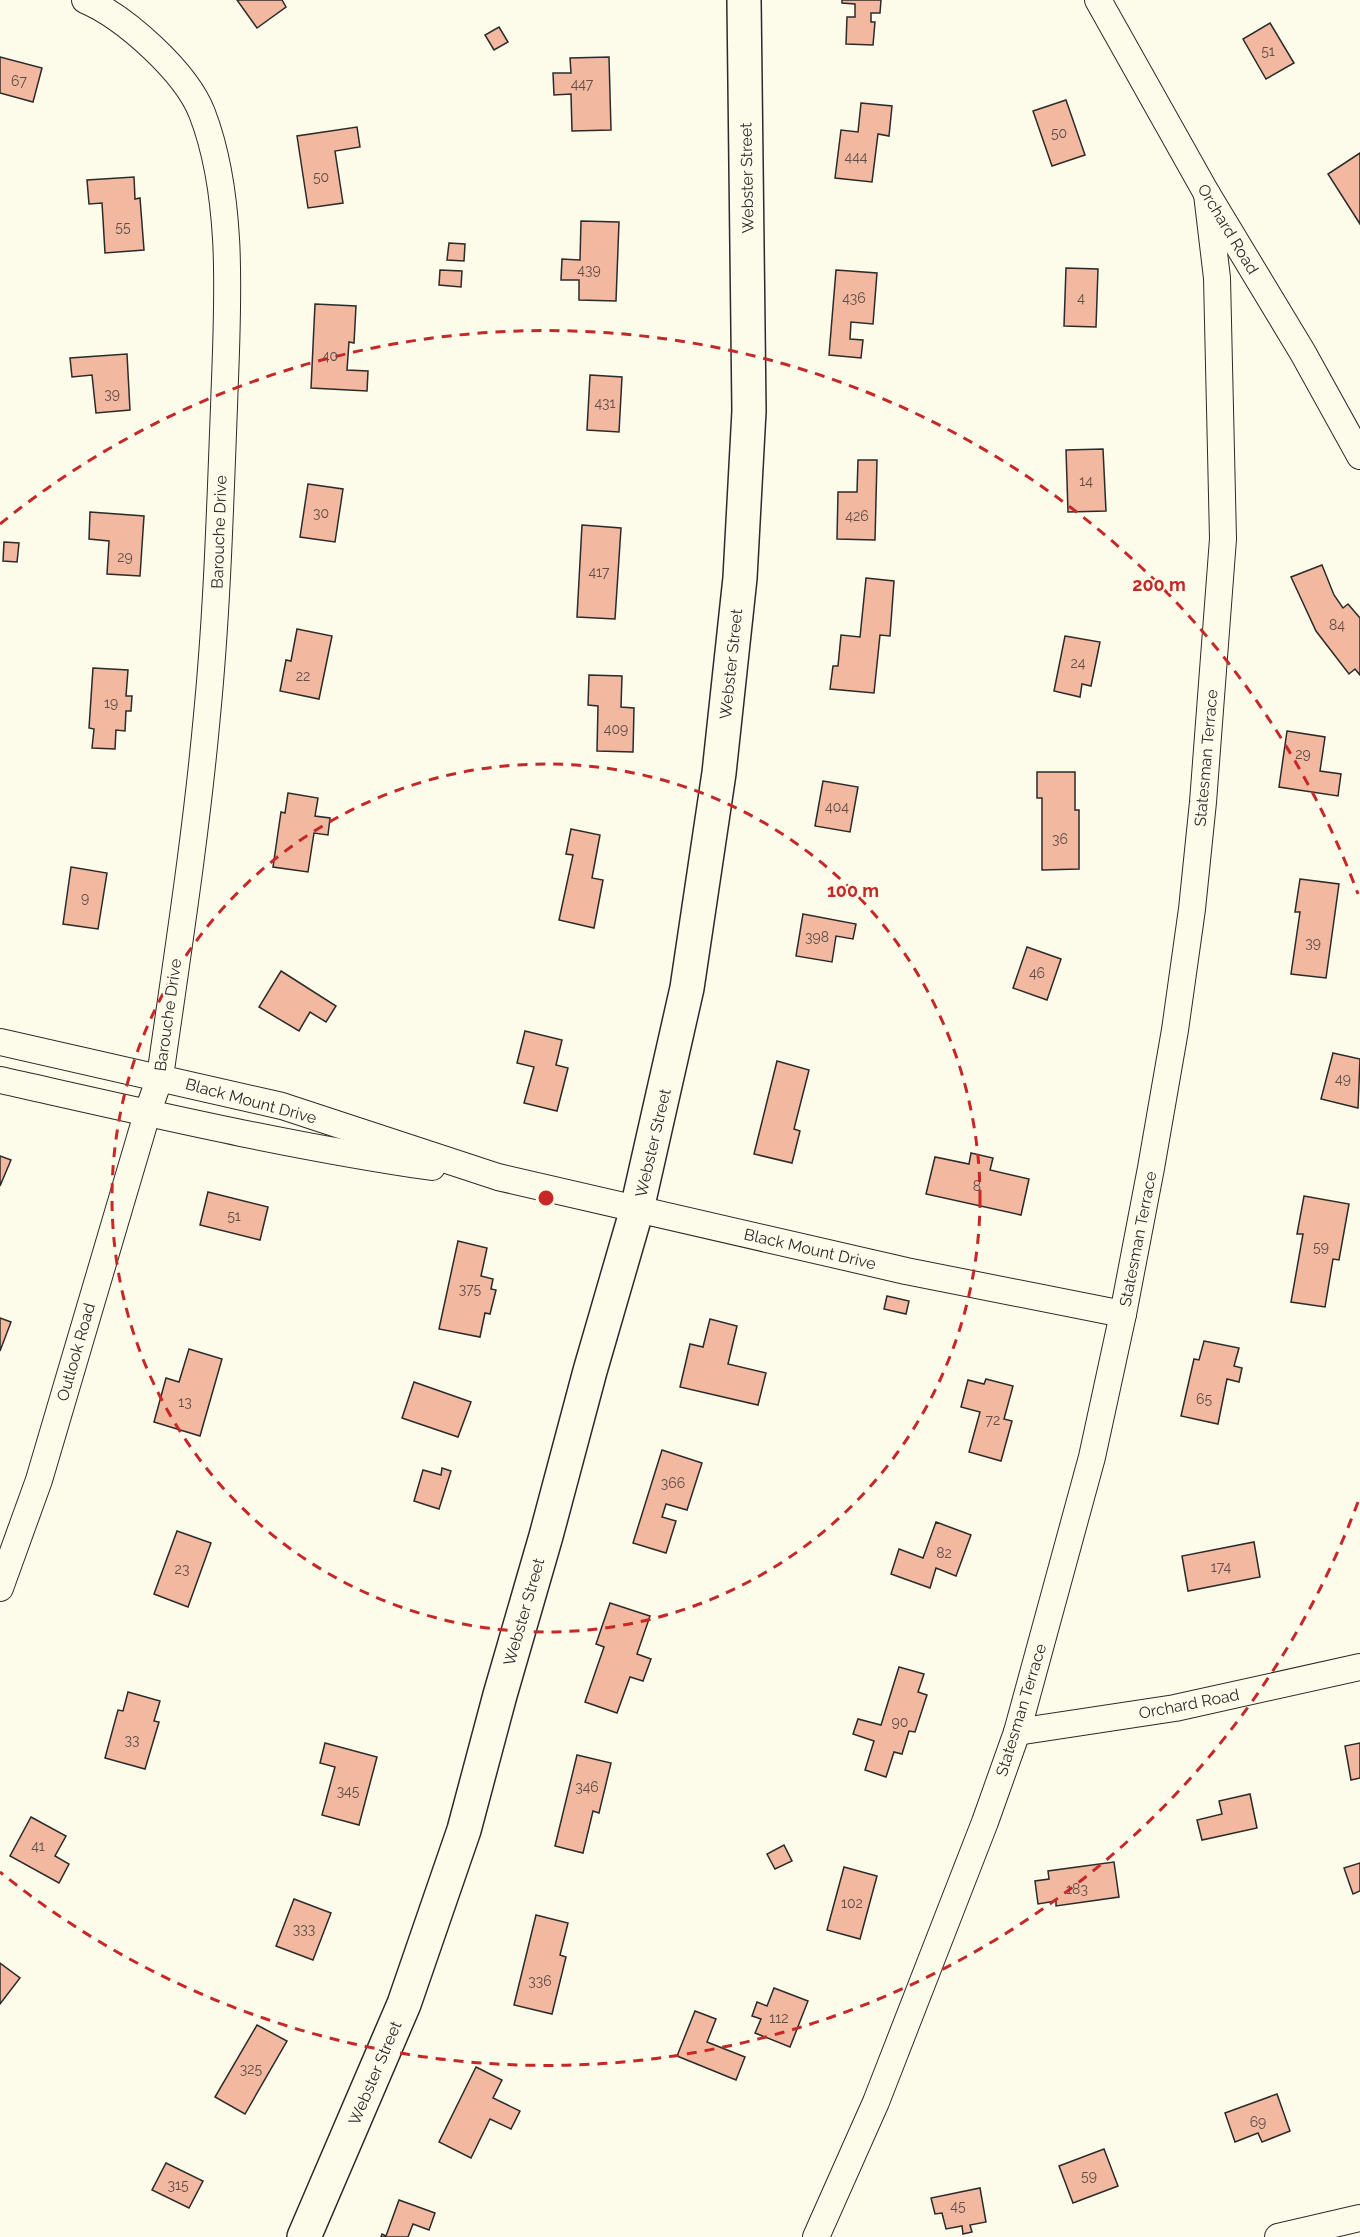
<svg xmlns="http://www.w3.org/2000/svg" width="1360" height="2237" viewBox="0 0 1360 2237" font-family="Raleway,sans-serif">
<rect width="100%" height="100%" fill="#fdfbea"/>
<g fill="#f2b8a0" stroke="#2b2b2b" stroke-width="1.5">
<polygon points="237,0 282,0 286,7 257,28"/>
<polygon points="842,0 881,0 880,13 871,13 871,22 875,22 873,45 846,44 847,17 855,17 855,4 842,3"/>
<polygon points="1270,23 1294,63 1266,79 1243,39"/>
<polygon points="499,27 508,42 494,50 485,35"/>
<polygon points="0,57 42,68 33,102 0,93"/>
<polygon points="609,57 611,130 572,131 571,94 554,95 553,73 571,73 570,58"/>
<polygon points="1066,100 1085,155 1052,166 1033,111"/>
<polygon points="861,103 892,106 889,136 878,134 872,182 835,178 841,130 858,132"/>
<polygon points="357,127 360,147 335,151 343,203 308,208 297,136"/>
<polygon points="1360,153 1360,224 1328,174"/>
<polygon points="134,177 135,199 140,198 144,250 105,253 102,203 89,204 87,180"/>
<polygon points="581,221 619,222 616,301 579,300 579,280 561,280 562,259 580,260"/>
<polygon points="449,243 465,244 464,261 447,260"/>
<polygon points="1066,268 1098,269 1096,327 1064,326"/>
<polygon points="440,270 462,271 461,287 439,285"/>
<polygon points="836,270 877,273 873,324 851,322 850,339 863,340 861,358 829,355"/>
<polygon points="315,304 356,306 354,343 349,342 347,370 368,371 367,391 311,388"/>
<polygon points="127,354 130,410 96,413 92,375 72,377 70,358"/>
<polygon points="590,375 622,377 619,432 587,430"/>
<polygon points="1103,449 1106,511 1068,512 1066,450"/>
<polygon points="858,460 877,460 875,540 837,539 838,492 857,492"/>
<polygon points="308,484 343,489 335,542 300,537"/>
<polygon points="90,512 144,516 140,576 107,574 109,541 89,539"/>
<polygon points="582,525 621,528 615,619 577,617"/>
<polygon points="4,542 19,543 17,562 3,561"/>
<polygon points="1322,565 1334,595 1343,608 1348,604 1360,618 1360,675 1355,669 1349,674 1316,631 1291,577"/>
<polygon points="866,578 894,581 890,636 880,635 874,693 830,689 833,666 838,666 841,635 860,637"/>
<polygon points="297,629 332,636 319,699 280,691 286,660 291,661"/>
<polygon points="1065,636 1100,642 1091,686 1082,684 1080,697 1054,691"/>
<polygon points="93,668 128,670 126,696 132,696 131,711 126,711 125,731 116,730 115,749 92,748 94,729 89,728"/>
<polygon points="589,675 622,676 621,707 634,708 633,752 597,751 598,706 588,705"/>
<polygon points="1287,731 1325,737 1320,771 1341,774 1338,796 1279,787"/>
<polygon points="1037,772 1075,772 1075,810 1079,810 1079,869 1042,870 1042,798 1037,798"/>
<polygon points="823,781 858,787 850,832 815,826"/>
<polygon points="288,793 318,798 315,816 330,818 328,835 314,833 308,872 273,867 281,812 285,813"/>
<polygon points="571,829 600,835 592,878 603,880 594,928 559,920 573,855 566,854"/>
<polygon points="71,867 107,873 98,929 63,924"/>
<polygon points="1300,879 1339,884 1326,978 1291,974 1300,912 1295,912"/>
<polygon points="803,914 856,924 853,939 836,936 832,962 796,956"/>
<polygon points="1027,947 1061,959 1047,1000 1013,988"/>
<polygon points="281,971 336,1006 326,1022 310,1012 299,1031 259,1007"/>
<polygon points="525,1031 562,1040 556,1065 568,1068 557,1111 524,1103 534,1067 517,1063"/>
<polygon points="1333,1053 1360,1059 1358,1108 1321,1099"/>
<polygon points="777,1061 809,1070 794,1129 800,1131 792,1163 754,1154"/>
<polygon points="971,1153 993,1158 990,1170 1029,1179 1021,1215 926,1194 935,1157 969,1164"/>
<polygon points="0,1156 11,1160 0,1186"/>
<polygon points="208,1192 268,1207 260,1240 200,1225"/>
<polygon points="1304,1196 1349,1204 1339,1260 1333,1259 1325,1307 1291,1302 1303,1234 1297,1234"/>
<polygon points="458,1241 487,1248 481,1276 493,1279 491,1289 496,1290 490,1314 485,1313 480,1337 439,1329"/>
<polygon points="887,1296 909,1301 906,1314 884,1309"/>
<polygon points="0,1318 11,1322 0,1351"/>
<polygon points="710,1319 737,1326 728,1364 766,1373 758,1405 680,1387 690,1344 703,1347"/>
<polygon points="1204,1341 1239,1348 1234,1366 1242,1368 1239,1382 1227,1379 1218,1424 1181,1416 1194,1359 1199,1360"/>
<polygon points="189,1349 222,1359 200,1436 154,1422 166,1378 179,1382"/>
<polygon points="986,1379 1013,1386 1004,1419 1012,1421 1001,1461 969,1452 980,1412 961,1407 968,1380 984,1384"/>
<polygon points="414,1382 471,1402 458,1437 402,1418"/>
<polygon points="662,1450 702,1463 687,1510 666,1504 662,1517 676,1521 666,1553 633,1543"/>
<polygon points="442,1468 451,1471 439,1509 414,1501 423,1470 441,1475"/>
<polygon points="936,1522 971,1535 956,1576 936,1568 930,1588 891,1574 899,1549 923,1558"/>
<polygon points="177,1531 211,1543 188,1607 154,1594"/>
<polygon points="1254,1542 1260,1577 1188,1591 1182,1556"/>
<polygon points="610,1603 650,1616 637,1654 651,1659 643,1681 630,1677 617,1713 585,1702 604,1647 596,1644"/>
<polygon points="899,1667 924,1674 918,1692 927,1695 915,1732 909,1731 902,1754 894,1752 886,1777 865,1770 874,1741 853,1734 858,1719 881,1725"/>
<polygon points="128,1692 160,1701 154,1721 159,1722 145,1769 105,1758 118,1710 123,1711"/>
<polygon points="325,1743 377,1757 359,1825 322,1815 335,1767 320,1763"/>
<polygon points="1360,1743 1360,1778 1351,1780 1345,1746"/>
<polygon points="577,1755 611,1763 599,1813 593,1811 583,1853 555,1846"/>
<polygon points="1250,1794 1257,1828 1202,1840 1197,1820 1222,1814 1219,1801"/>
<polygon points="31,1817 66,1836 55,1856 69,1864 59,1883 10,1856"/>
<polygon points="784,1845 792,1861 775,1869 767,1854"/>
<polygon points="1114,1862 1119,1897 1056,1906 1056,1901 1038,1904 1035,1881 1049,1879 1048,1871"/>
<polygon points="1360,1863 1360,1891 1353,1894 1344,1868"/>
<polygon points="844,1867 877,1876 860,1939 827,1930"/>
<polygon points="294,1899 331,1913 313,1960 276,1946"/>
<polygon points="536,1915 568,1923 560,1955 566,1957 552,2014 514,2005"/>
<polygon points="0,1963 20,1978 0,2004"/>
<polygon points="774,1988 808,2001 790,2047 755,2033 761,2019 752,2016 757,2002 767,2006"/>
<polygon points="695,2011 716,2019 707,2042 745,2057 736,2080 677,2056"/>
<polygon points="257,2025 287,2041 245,2114 215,2097"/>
<polygon points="476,2067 502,2080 493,2098 520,2111 511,2129 490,2119 471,2158 439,2142"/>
<polygon points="1277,2094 1290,2131 1262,2142 1258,2133 1235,2142 1225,2113"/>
<polygon points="1104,2149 1118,2186 1073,2203 1059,2166"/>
<polygon points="166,2163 203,2181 189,2208 152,2190"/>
<polygon points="980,2188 986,2222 970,2225 972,2232 963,2234 962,2226 946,2229 942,2213 935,2214 931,2198"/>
<polygon points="399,2200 435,2213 429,2230 413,2224 408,2237 381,2237 382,2234 386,2236"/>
</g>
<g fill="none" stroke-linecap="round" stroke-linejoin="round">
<g stroke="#2b2b2b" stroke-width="28">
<g id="street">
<polyline points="1098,0 1207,194 1303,353 1360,456"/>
<polyline points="0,1042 282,1106 498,1177 906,1271 1123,1314"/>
<path d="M0 1080C143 1112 287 1146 432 1167"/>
<path d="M0 1588 39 1480 147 1114 160 1077C177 957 196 836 207 715 217 613 220 510 224 407 227 314 236 201 202 113 186 72 125 17 85 0"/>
<polyline points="1017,1732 1175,1708 1360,1667"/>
<polyline points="816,2237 876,2102 985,1822 1017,1732 1092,1457 1123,1314 1151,1168 1175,1030 1192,909 1203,802 1223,539 1217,278 1207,194"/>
<polyline points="1278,2237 1360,2218"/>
</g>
</g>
<g stroke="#2b2b2b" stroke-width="36">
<polyline id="secondary" points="304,2237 404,2004 464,1830 500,1695 546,1536 590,1371 637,1209 687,988 719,773 740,578 749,411 744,0"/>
</g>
<use href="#street" stroke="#fdfbea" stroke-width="26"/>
<use href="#secondary" stroke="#fdfbea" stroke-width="33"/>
</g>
<g fill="none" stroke="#c62828" stroke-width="3" stroke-dasharray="10 8">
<circle cx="546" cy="1198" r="434"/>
<path d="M1358 1502A867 867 0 0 1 0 1872M0 524A867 867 0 0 1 1358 894"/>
</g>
<g text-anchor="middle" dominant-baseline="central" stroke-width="4.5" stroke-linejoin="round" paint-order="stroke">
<g font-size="14" fill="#5d4e48">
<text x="1268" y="51">51</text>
<text x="19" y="81">67</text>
<text x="582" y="84">447</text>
<text x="1059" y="133">50</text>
<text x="856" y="157">444</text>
<text x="321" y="177">50</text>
<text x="123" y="227">55</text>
<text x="589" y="270">439</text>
<text x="854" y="298">436</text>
<text x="1081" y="298">4</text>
<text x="330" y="356">40</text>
<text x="112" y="394">39</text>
<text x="605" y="403">431</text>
<text x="1086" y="481">14</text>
<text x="321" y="513">30</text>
<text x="857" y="516">426</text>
<text x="125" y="557">29</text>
<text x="599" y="572">417</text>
<text x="1337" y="625">84</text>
<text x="1078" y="663">24</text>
<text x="303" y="676">22</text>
<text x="111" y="703">19</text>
<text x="616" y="729">409</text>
<text x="1303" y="754">29</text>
<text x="837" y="807">404</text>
<text x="1060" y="839">36</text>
<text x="85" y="898">9</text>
<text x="817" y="937">398</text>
<text x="1313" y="943">39</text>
<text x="1037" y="973">46</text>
<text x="1343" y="1079">49</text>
<text x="977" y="1186">8</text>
<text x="234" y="1216">51</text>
<text x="1321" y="1247">59</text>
<text x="470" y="1289">375</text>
<text x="1204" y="1399">65</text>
<text x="185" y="1402">13</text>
<text x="993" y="1420">72</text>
<text x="673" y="1483">366</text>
<text x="944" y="1553">82</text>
<text x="1221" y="1567">174</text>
<text x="182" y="1569">23</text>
<text x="900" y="1722">90</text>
<text x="132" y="1740">33</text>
<text x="587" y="1787">346</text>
<text x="348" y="1791">345</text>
<text x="38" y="1846">41</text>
<text x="1077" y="1889">183</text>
<text x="852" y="1903">102</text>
<text x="304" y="1929">333</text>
<text x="540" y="1981">336</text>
<text x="779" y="2018">112</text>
<text x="251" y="2069">325</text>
<text x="1258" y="2122">69</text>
<text x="1089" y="2176">59</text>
<text x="178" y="2185">315</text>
<text x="958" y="2206">45</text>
</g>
<g font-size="16" fill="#2b2b2b" stroke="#fdfbea">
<text transform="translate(747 178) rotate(-91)">Webster Street</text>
<text transform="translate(1228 229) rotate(59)">Orchard Road</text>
<text transform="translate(219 532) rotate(-88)">Barouche Drive</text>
<text transform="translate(731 664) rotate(-84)">Webster Street</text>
<text transform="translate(1206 758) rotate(-85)">Statesman Terrace</text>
<text transform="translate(168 1015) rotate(-82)">Barouche Drive</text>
<text transform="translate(251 1101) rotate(15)">Black Mount Drive</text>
<text transform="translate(653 1143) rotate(-77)">Webster Street</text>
<text transform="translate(1138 1239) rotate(-79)">Statesman Terrace</text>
<text transform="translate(810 1249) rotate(13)">Black Mount Drive</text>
<text transform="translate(76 1352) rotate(-74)">Outlook Road</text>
<text transform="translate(524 1612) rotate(-74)">Webster Street</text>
<text transform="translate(1189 1704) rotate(-11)">Orchard Road</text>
<text transform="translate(1021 1710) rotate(-73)">Statesman Terrace</text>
<text transform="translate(375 2073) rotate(-67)">Webster Street</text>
</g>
</g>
<circle cx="546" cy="1198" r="9" fill="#c62828" stroke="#fdfbea" stroke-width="3"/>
<g font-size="18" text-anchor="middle" font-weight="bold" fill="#c62828" stroke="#fdfbea" stroke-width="4.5" stroke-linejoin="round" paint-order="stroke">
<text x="1159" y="591">200 m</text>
<text x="853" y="897">100 m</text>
</g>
</svg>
